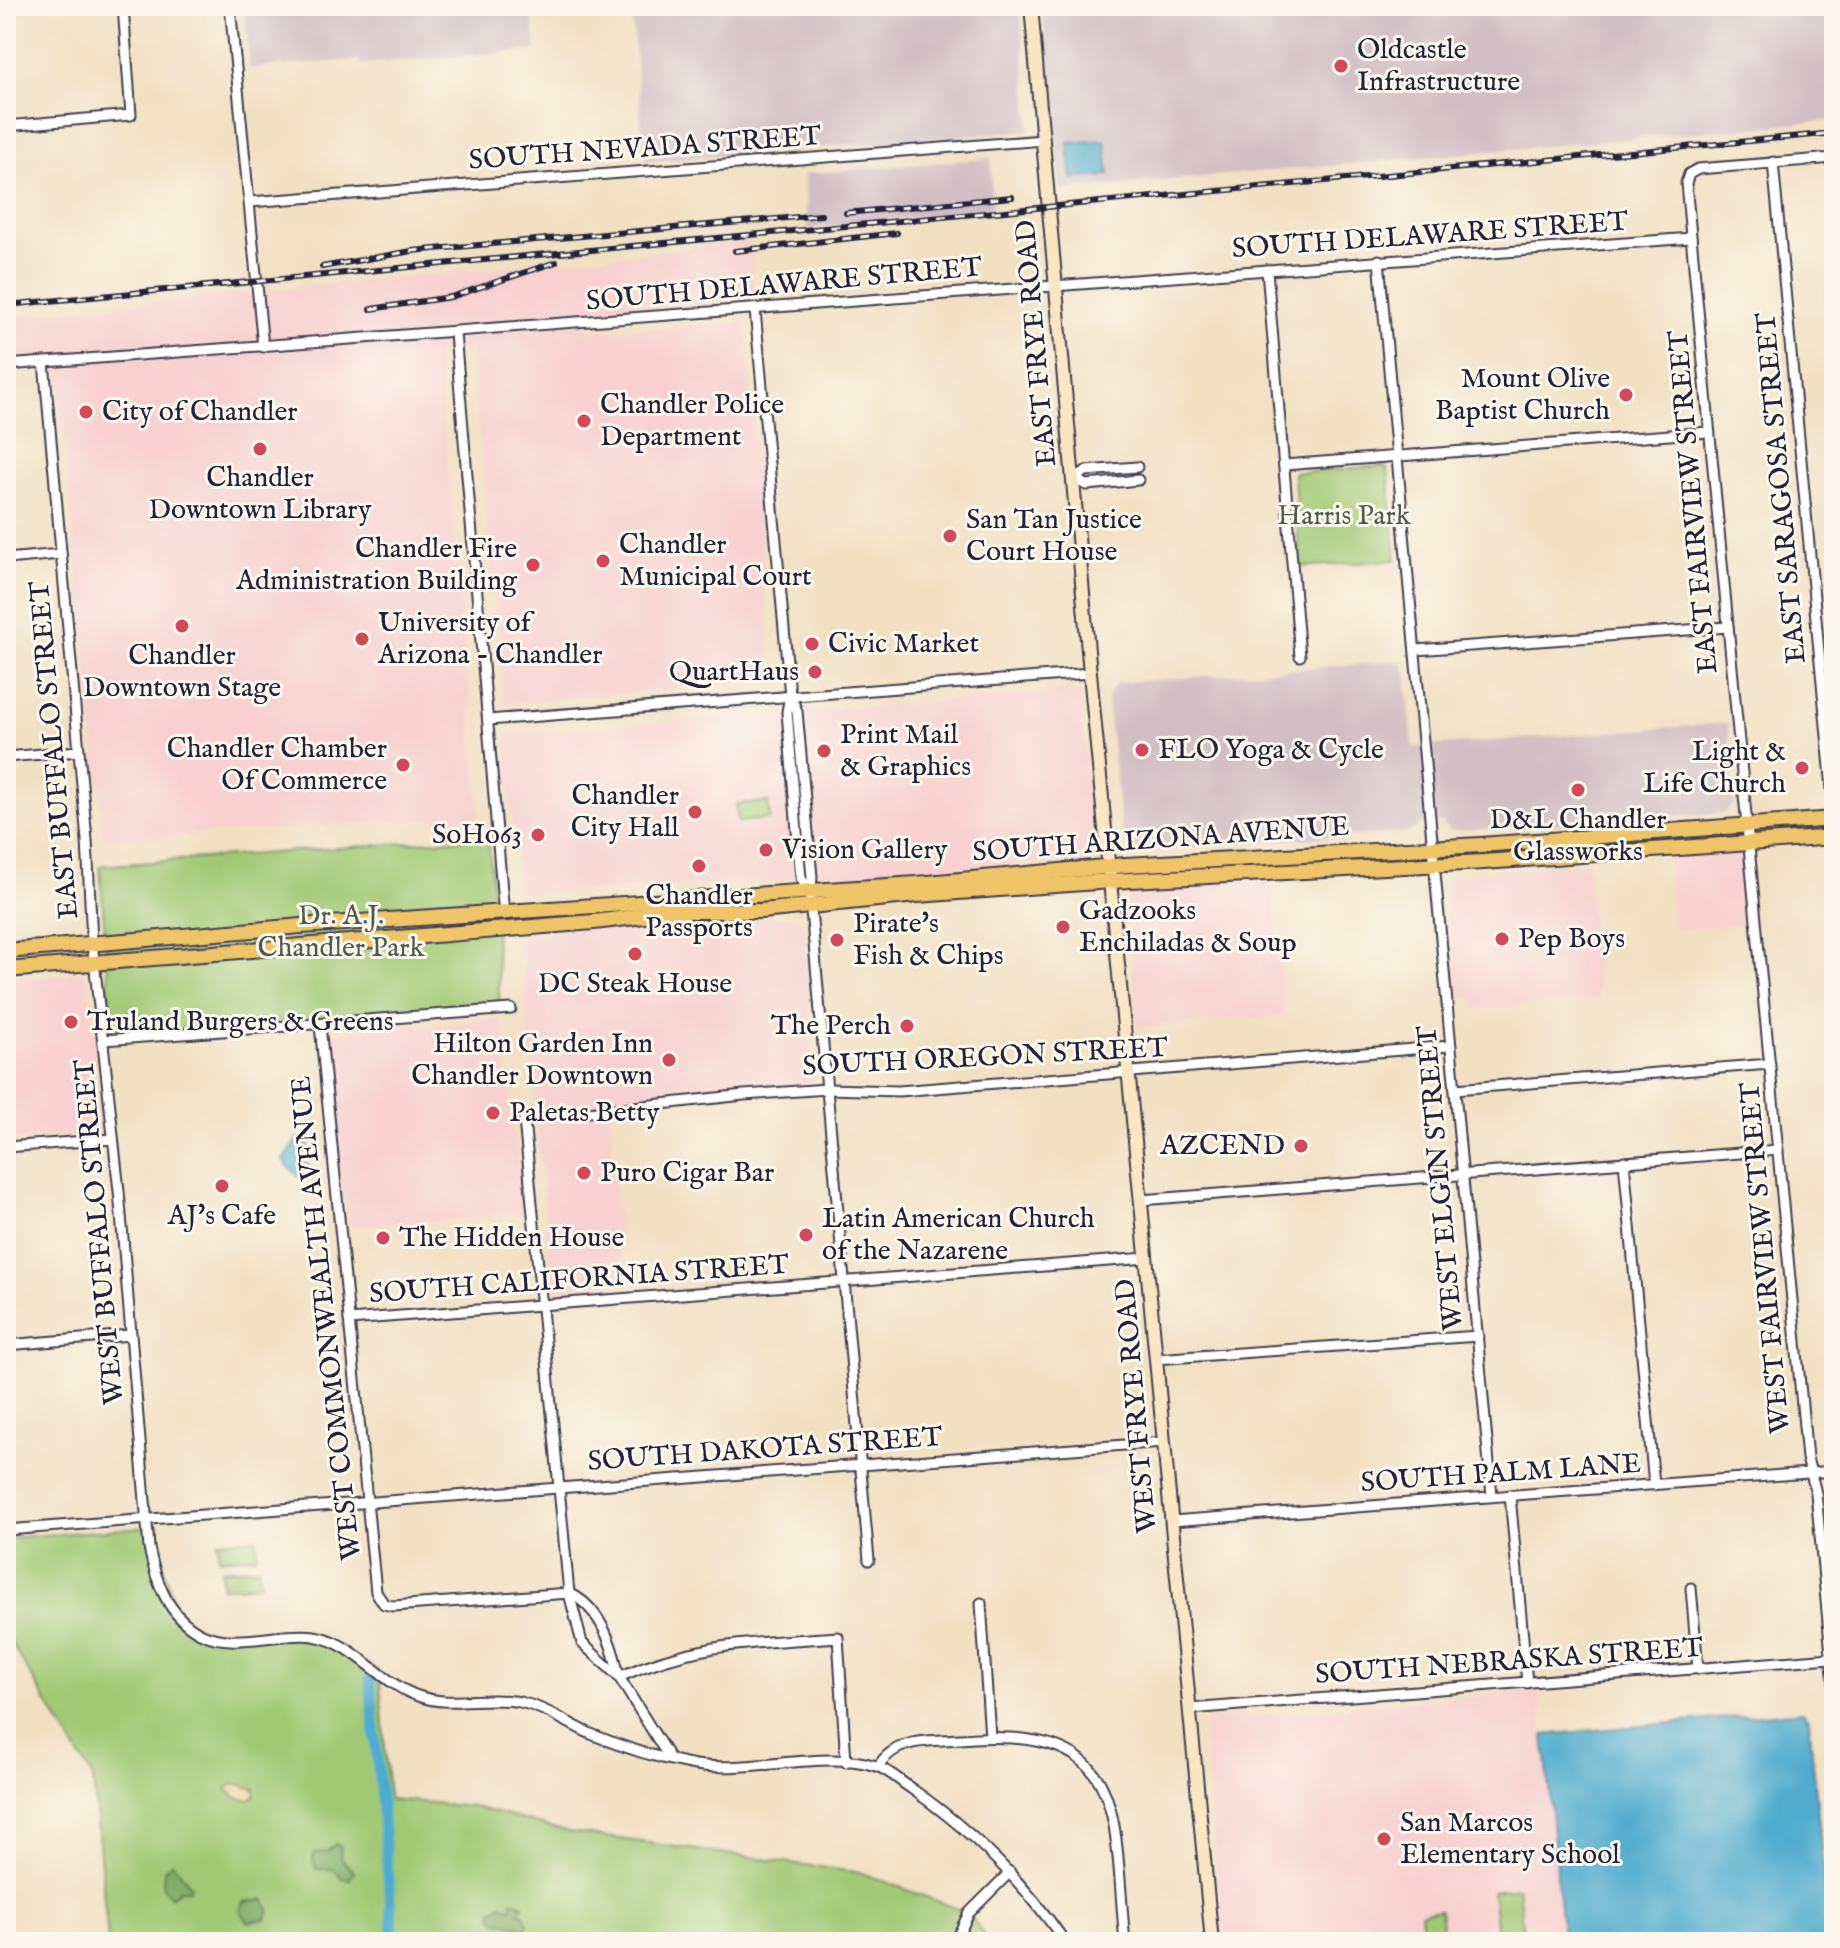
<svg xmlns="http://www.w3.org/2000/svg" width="1840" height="1948" viewBox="0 0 1840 1948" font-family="'IM FELL English',serif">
<rect width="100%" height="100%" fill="#fbf7ec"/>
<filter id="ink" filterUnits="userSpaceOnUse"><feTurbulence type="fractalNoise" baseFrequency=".0125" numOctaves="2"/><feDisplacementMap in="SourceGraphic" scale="16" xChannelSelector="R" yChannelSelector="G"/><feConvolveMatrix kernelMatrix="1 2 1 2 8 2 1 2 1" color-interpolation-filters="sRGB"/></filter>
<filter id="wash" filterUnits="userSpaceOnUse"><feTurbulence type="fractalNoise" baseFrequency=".006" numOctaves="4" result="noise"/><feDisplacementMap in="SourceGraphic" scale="32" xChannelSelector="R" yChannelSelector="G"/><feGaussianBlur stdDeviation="1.8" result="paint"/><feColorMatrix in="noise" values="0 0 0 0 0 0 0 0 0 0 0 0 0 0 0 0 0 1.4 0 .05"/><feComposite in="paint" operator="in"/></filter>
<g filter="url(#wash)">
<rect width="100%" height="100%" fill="#f2e0c3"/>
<g fill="#f7d0cf">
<polygon points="750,242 756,300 586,315 588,332 746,322 772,680 504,704 471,351 437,353 480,816 104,840 58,374 44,362 6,365 6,317"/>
<polygon points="1071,691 1080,696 1093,849 1086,860 822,880 815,872 795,874 790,880 525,894 519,889 505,741 510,734"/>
<polygon points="1732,852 1745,859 1751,923 1674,930 1669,857"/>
<polygon points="1587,863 1598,999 1474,1009 1473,997 1454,998 1444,889 1447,878 1506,869"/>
<polygon points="1272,880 1284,1015 1137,1027 1127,893 1138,888"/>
<polygon points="794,917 803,925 814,1080 806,1084 608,1103 624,1291 557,1295 551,1285 522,955 517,954 517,940 523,934 680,919"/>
<polygon points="71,970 83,971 88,981 92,1026 99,1051 96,1065 101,1118 105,1127 99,1134 6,1141 6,978 29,974 35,978 66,974"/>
<polygon points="501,1019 524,1214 349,1227 335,1138 328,1034"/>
<polygon points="1539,1690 1563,1942 1223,1942 1203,1724 1206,1719"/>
</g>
<g fill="#d2bec5">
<polygon points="244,6 531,6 536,50 361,64 358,60 250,68"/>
<polygon points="631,6 1020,6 1030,130 645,162"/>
<polygon points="1042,6 1834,6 1834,120 1060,190"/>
<polygon points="991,158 992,208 808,229 804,174"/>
<polygon points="1400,661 1406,670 1413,747 1728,723 1734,803 1725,813 1450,831 1442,822 1419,825 1410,832 1133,850 1122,836 1107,698 1116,683"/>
</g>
<g fill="#a1c975" stroke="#627658" stroke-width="2">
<polygon points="1383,466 1388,470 1396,560 1300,567 1294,473"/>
<polygon points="768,802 770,819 738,822 736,804"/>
<polygon points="485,837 489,841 500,1005 112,1034 100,866"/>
<polygon points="159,1526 159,1548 172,1598 184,1622 220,1637 316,1636 379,1671 389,1799 474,1807 569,1832 862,1873 969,1913 988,1942 108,1942 93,1778 6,1635 6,1538"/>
<polygon points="256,1538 257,1556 219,1559 218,1541"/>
<polygon points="259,1567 260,1585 222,1588 221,1570"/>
<polygon points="1518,1888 1524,1942 1498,1942 1492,1891"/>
<polygon points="1440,1910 1444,1942 1424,1942 1421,1913"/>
</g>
<g fill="#80ad66" stroke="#516850" stroke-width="2">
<polygon points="335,1844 341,1847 340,1857 354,1872 350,1879 342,1879 333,1869 316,1869 313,1859 315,1853 327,1852"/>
<polygon points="172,1862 191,1886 190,1890 180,1890 171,1897 163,1887 164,1870"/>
<polygon points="264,1899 269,1909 266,1919 248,1922 240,1911 244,1902"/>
<polygon points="512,1901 524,1905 518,1912 524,1914 528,1925 522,1932 521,1927 495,1920 492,1911 502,1904 512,1908"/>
</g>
<polygon fill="#eeda9e" stroke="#887e6c" stroke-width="2" points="234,1783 255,1789 255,1795 249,1800 237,1798 227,1789"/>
<g fill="#4facce" stroke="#386784" stroke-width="2">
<polygon points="1105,140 1109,175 1072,179 1068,143"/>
<polygon points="307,1137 309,1150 300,1159 310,1166 311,1179 303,1180 287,1166 284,1159 299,1138"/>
<polygon points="1802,1711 1809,1719 1830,1942 1563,1942 1544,1735"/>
</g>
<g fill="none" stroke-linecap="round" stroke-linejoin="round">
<polyline stroke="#4facce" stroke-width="11" points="370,1679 394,1942"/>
</g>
</g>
<g filter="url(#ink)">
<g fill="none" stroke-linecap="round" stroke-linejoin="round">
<g stroke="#413e4f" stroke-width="13">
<g id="street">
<polyline points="230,6 263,347"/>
<polyline points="6,126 131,115 123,6"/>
<polyline points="1834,158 1698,169 1689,174 1686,183 1807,1458 1816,1493 1834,1686"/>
<polyline points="1773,162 1834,810"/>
<polyline points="250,202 1044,140"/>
<polyline points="1379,260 1492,1496"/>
<polyline points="1267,270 1300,656"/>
<polyline points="755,310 790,695 787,712 801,878 809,892"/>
<polyline points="455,333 504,915"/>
<path d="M44 362 87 840 92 942 119 1191 149 1548C156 1582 168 1616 200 1633 234 1650 279 1631 314 1636 356 1643 380 1683 418 1696 451 1708 485 1695 520 1702 546 1708 567 1723 591 1734 622 1747 657 1758 690 1764 745 1775 826 1749 876 1766 889 1770 901 1782 912 1789 972 1831 1023 1881 1065 1942"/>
<polyline points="6,365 1691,238"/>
<polyline points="1284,465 1708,432"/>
<polyline points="1137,467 1086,471 1073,479 1087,485 1138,480"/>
<polyline points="6,559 61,554"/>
<polyline points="1416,650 1728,627"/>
<polyline points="790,695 797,711 812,877 810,899 869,1560"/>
<polyline points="488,720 1090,673"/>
<polyline points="6,757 79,751"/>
<path d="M320 1025 376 1592 384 1604 393 1606 569 1593C600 1607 613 1645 619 1677"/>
<polyline points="104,1040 511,1009"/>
<polyline points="1455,1089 1770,1064"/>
<polyline points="6,1147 113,1139"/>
<polyline points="1624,1161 1654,1485"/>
<polyline points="1141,1200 1778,1150"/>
<polyline points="349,1320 1147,1258"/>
<polyline points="6,1345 131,1335"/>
<polyline points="1156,1359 1478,1336"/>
<polyline points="1510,1495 1527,1683"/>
<polyline points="1172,1521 1834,1471"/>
<polyline points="6,1530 1164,1442"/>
<polyline points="1691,1588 1698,1669"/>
<polyline points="981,1603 990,1737"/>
<path d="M619 1677C696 1642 756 1643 838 1637L846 1762"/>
<polyline points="1190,1709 1831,1658"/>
<polyline points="670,1759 619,1677 582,1643 569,1593 524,1119 744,1095 827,1089 899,1091 1450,1046"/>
<path d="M878 1766C898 1737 927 1742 960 1739 1130 1725 1112 1809 1125 1942"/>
<polyline points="955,1942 969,1913 1010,1872"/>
</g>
</g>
<g stroke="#413e4f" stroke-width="16">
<polyline id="secondary" points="1031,6 1090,673 1212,1942"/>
</g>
<g stroke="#413e4f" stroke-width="18">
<g id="primary">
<polyline points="6,951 301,926 916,884 1126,865 1480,845 1834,819"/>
<polyline points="6,970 594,922 685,911 761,911 917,895 1111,881 1484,862 1834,837"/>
</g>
</g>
<use href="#street" stroke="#fff" stroke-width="9"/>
<use href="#secondary" stroke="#f9e7c3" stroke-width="12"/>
<use href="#primary" stroke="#f0c469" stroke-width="14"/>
<g stroke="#22223b" stroke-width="6">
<g id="rail">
<polyline points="846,213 1012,197"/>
<polyline points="735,251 897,233"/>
<polyline points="322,267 412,251 821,215"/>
<polyline points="6,305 1834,133"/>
<polyline points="371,309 451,297 556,262"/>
</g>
</g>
<use href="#rail" stroke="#fbf7ec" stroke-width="3" stroke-dasharray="9" stroke-linecap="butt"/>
</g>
</g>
<g fill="#d1495b" stroke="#fbf7ec" stroke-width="3">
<circle cx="1341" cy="66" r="8"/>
<circle cx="1626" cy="395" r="8"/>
<circle cx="86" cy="412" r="8"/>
<circle cx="584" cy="421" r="8"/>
<circle cx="260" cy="449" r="8"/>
<circle cx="950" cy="536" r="8"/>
<circle cx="603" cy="561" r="8"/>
<circle cx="533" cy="565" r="8"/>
<circle cx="182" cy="626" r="8"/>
<circle cx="362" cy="639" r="8"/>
<circle cx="812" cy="644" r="8"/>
<circle cx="815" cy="672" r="8"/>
<circle cx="1142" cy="750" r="8"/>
<circle cx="824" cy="751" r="8"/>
<circle cx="403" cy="765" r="8"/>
<circle cx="1802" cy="768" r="8"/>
<circle cx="1578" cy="790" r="8"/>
<circle cx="695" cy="812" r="8"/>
<circle cx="538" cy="835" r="8"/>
<circle cx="766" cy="850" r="8"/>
<circle cx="699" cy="866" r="8"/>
<circle cx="1063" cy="927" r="8"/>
<circle cx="1502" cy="939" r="8"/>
<circle cx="837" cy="940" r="8"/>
<circle cx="635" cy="954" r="8"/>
<circle cx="71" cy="1022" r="8"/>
<circle cx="907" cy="1026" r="8"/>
<circle cx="669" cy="1060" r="8"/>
<circle cx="493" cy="1113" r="8"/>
<circle cx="1301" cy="1146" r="8"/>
<circle cx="584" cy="1173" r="8"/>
<circle cx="222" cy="1186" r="8"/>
<circle cx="806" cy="1235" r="8"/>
<circle cx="383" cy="1238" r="8"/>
<circle cx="1384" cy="1839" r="8"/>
</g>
<g text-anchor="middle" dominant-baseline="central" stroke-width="6" stroke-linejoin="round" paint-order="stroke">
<g font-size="28" fill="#22223b" stroke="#fbf7ec" text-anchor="start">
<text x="1357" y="50">Oldcastle<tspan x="1357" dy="32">Infrastructure</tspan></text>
<text x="1610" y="379" text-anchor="end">Mount Olive<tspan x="1610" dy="32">Baptist Church</tspan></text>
<text x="600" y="405">Chandler Police<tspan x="600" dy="32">Department</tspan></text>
<text x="102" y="412">City of Chandler</text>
<text x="260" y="478" text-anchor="middle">Chandler<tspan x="260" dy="32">Downtown Library</tspan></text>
<text x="966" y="520">San Tan Justice<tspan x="966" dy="32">Court House</tspan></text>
<text x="619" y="545">Chandler<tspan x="619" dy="32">Municipal Court</tspan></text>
<text x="517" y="549" text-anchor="end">Chandler Fire<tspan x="517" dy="32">Administration Building</tspan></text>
<text x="378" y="623">University of<tspan x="378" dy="32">Arizona - Chandler</tspan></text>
<text x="828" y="644">Civic Market</text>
<text x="182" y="656" text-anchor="middle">Chandler<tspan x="182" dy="32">Downtown Stage</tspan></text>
<text x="799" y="672" text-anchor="end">QuartHaus</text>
<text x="840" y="735">Print Mail<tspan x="840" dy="32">&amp; Graphics</tspan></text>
<text x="387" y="749" text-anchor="end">Chandler Chamber<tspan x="387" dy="32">Of Commerce</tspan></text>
<text x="1158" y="750">FLO Yoga &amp; Cycle</text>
<text x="1786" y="752" text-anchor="end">Light &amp;<tspan x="1786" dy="32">Life Church</tspan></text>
<text x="679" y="796" text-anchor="end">Chandler<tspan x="679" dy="32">City Hall</tspan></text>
<text x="1578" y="820" text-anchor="middle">D&amp;L Chandler<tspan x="1578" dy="32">Glassworks</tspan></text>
<text x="522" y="835" text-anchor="end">SoHo63</text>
<text x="782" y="850">Vision Gallery</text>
<text x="699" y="896" text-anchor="middle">Chandler<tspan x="699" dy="32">Passports</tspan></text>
<text x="1079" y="911">Gadzooks<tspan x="1079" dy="32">Enchiladas &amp; Soup</tspan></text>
<text x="853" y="924">Pirate's<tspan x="853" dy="32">Fish &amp; Chips</tspan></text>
<text x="1518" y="939">Pep Boys</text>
<text x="635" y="984" text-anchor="middle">DC Steak House</text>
<text x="87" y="1022">Truland Burgers &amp; Greens</text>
<text x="891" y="1026" text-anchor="end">The Perch</text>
<text x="653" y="1044" text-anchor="end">Hilton Garden Inn<tspan x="653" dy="32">Chandler Downtown</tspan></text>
<text x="509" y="1113">Paletas Betty</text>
<text x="1285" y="1146" text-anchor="end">AZCEND</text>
<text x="600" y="1173">Puro Cigar Bar</text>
<text x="222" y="1216" text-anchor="middle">AJ's Cafe</text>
<text x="822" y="1219">Latin American Church<tspan x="822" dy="32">of the Nazarene</tspan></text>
<text x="399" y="1238">The Hidden House</text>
<text x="1400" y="1823">San Marcos<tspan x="1400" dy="32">Elementary School</tspan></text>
</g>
<g font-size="28" fill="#22223b" stroke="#fbf7ec">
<text transform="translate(645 149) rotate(-4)">SOUTH NEVADA STREET</text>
<text transform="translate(1430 236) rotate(-4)">SOUTH DELAWARE STREET</text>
<text transform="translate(784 285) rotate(-5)">SOUTH DELAWARE STREET</text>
<text transform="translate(1037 343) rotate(-95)">EAST FRYE ROAD</text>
<text transform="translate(1782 488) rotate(-95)">EAST SARAGOSA STREET</text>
<text transform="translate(1694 502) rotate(-95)">EAST FAIRVIEW STREET</text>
<text transform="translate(55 750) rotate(-95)">EAST BUFFALO STREET</text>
<text transform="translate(1161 840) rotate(-4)">SOUTH ARIZONA AVENUE</text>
<text transform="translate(985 1058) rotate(-3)">SOUTH OREGON STREET</text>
<text transform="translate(1441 1178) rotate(-95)">WEST ELGIN STREET</text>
<text transform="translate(100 1232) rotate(-95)">WEST BUFFALO STREET</text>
<text transform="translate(1766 1258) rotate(-95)">WEST FAIRVIEW STREET</text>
<text transform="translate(579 1280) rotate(-4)">SOUTH CALIFORNIA STREET</text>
<text transform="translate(327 1318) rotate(-96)">WEST COMMONWEALTH AVENUE</text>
<text transform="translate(1137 1406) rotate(-95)">WEST FRYE ROAD</text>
<text transform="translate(765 1450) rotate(-4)">SOUTH DAKOTA STREET</text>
<text transform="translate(1501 1474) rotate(-4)">SOUTH PALM LANE</text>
<text transform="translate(1509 1662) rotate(-4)">SOUTH NEBRASKA STREET</text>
</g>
<g font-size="28" fill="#4e5c4f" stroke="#fbf7ec">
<text x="1344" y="516">Harris Park</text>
<text x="341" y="916">Dr. A.J.<tspan x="341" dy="32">Chandler Park</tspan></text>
</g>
</g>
<rect width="1840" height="1948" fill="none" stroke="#fbf7ec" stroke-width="32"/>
</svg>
